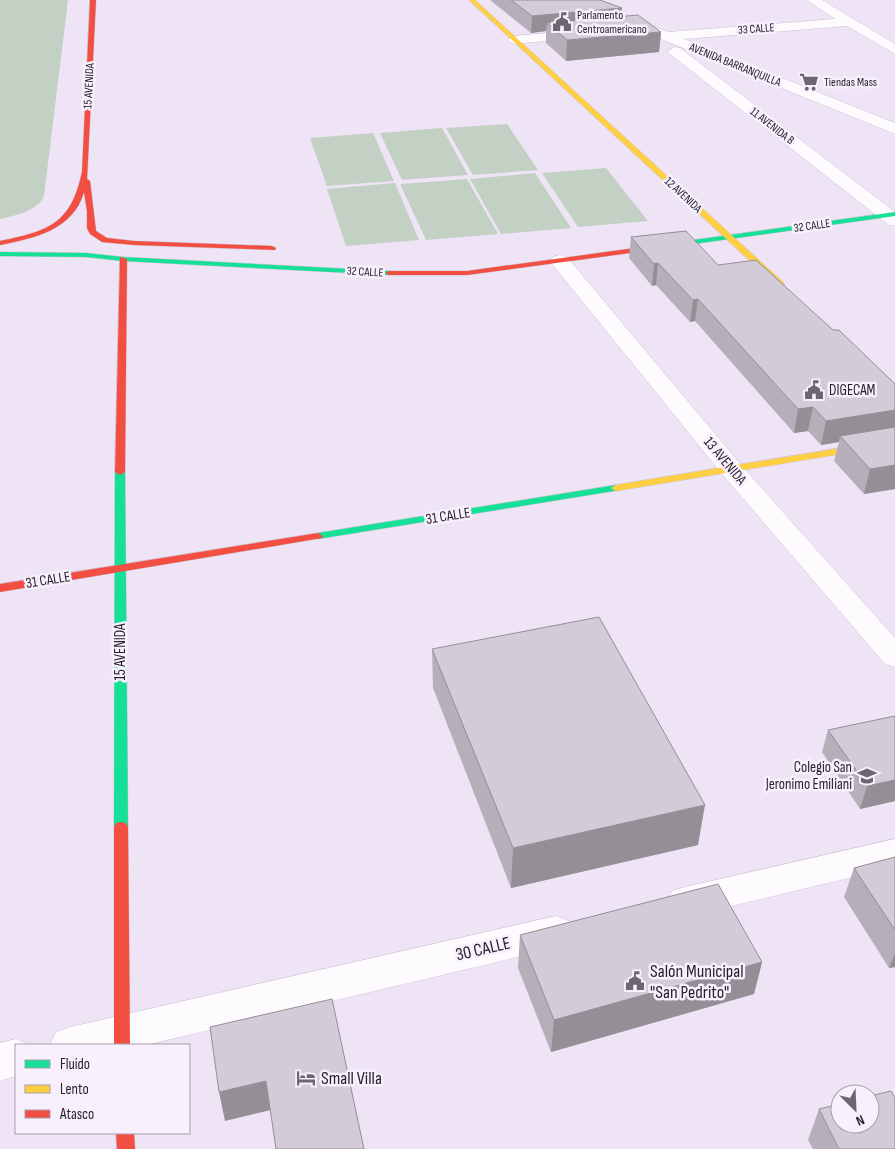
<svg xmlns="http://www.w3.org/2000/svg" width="895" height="1149" viewBox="0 0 895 1149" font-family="'Sofia Sans Condensed',sans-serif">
<rect width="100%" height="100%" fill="#efe4f5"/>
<g fill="#c3d0c4">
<path d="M0 0H68L44 196C38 211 14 216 0 219Z"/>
<polygon points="507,124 538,170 473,175 446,128"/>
<polygon points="442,128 468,175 402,180 380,133"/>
<polygon points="373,133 394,181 327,186 310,138"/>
<polygon points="606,168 648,221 578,227 542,173"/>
<polygon points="535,173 571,228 501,234 470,179"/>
<polygon points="467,179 498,234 426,240 400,184"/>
<polygon points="395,183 419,240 346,246 327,189"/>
</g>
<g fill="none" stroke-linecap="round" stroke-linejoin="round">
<g stroke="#ccc3d0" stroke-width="1">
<g id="street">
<polygon points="570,0 587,0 668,32 835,19 807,0 822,0 895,44 895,54 847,26 684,39 895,123 895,134 572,3"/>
<polygon points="583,30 588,31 590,34 588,37 514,44 507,40 514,36"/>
<polygon points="675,47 680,48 895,212 895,226 889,225 670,54 668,51"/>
<polygon points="560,255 567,257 741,465 895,638 895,667 885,664 723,475 553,265 550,261 553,257"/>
<polygon points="895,839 895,867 685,917 672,913 667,902 672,891 685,887"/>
<polygon points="556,916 569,921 574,932 569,943 556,948 146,1045 50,1045 56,1032 70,1027"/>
<polygon points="16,1039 30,1045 16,1045 16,1076 0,1081 0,1043"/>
</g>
</g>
<g stroke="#ccc3d0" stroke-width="1">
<g id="fast">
<polygon points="895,212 895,216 679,246 675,244 679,242"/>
<polygon points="0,252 86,253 123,257 389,271 393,273 389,275 123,261 86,257 0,256"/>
<polygon points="120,469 125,472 128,827 126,831 121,832 116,831 114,827 115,472"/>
<polygon points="616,485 620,486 621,488 620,490 318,539 313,536 318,533"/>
</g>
</g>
<g stroke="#ccc3d0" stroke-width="1">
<g id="slow">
<polygon points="469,0 475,0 784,283 784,287 778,287"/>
<polygon points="895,439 895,445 616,491 611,488 616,485"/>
</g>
</g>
<g stroke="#ccc3d0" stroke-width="1">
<g id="jam">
<path d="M90 0H96L87 179 90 181 96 231 107 238 134 241 272 246 276 248 275 250 134 245 102 242 90 234 87 228V211L84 192C73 230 35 238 0 245V241C49 231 71 224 82 172Z"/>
<polygon points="679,242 682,242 682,246 467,275 389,275 385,273 389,271 467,271"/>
<polygon points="120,257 127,259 125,472 120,475 115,472"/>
<polygon points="318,533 323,536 322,538 0,592 0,584"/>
<polygon points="121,822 126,823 128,827 130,1045 114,1045 114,827 116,823"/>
<polygon points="116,1133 134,1133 135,1149 117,1149"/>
</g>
</g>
<use href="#street" fill="#fdfbfe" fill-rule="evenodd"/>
<use href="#fast" fill="#16e098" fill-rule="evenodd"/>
<use href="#slow" fill="#ffcf43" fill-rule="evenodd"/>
<use href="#jam" fill="#f24e42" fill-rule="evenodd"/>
</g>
<g fill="#b6afba">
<polygon points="490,0 600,0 621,16 661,32 659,52 566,61 546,43 546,31 531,33"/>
<polygon points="631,237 718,265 833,330 895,384 895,489 864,494 834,461 839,442 821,445 808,431 794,433 695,321 690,322 656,285 652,286 629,258"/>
<polygon points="432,649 698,845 511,888 433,688"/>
<polygon points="895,716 895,801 860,809 822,752 828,730"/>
<polygon points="895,857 895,967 889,968 844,897 854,868"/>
<polygon points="520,935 762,962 754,994 551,1052 518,968"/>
<polygon points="819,1109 895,1149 813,1149 808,1140"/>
</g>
<g fill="#948e97">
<polygon points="622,8 620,25 547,23 546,31 531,33 532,16"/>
<polygon points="661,32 659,52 566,61 567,40"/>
<polygon points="658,263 656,285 652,286 654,264"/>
<polygon points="698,299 695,321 690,322 693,300"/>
<polygon points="813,407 808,431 794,433 798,409"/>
<polygon points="895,410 895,434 840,436 839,442 821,445 826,421"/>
<polygon points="895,465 895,489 864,494 870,469"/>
<polygon points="895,780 895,801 860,809 867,786"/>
<polygon points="705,805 698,845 511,888 513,848"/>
<polygon points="895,953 895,967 889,968"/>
<polygon points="762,962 754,994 551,1052 554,1020"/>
<polygon points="266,1081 271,1110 225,1121 219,1092"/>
</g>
<g fill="#d4cbd8" stroke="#948e97">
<polygon points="511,0 600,0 622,8 532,16"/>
<polygon points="638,15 661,32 567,40 547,23"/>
<polygon points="686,231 718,265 756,260 833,330 839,330 895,384 895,410 826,421 813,407 798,409 698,299 693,300 658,263 654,264 631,237"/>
<polygon points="895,427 895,465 870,469 840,436"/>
<polygon points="599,617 705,805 513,848 432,649"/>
<polygon points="895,716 895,780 867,786 828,730"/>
<polygon points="895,857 895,930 854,868"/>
<polygon points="718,884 762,962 554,1020 520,935"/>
<polygon points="332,999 364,1149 276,1149 266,1081 219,1092 210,1027"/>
<polygon points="891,1091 895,1098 895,1149 839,1149 819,1109 840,1104 840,1124 870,1124 870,1096"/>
</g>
<defs>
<g id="civic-bare" transform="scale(1.5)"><path d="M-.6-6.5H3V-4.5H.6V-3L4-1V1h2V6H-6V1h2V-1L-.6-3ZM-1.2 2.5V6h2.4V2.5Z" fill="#6e6572" stroke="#f8f0fc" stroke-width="2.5" paint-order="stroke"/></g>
<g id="supermarket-bare" transform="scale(1.5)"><path d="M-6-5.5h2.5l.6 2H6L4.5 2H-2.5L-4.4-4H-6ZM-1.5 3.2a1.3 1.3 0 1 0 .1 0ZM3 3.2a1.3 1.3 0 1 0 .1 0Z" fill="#6e6572" stroke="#f8f0fc" stroke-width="2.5" paint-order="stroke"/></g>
<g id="school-bare" transform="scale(1.5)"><path d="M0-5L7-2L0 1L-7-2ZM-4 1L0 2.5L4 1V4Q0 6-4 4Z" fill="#6e6572" stroke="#f8f0fc" stroke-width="2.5" paint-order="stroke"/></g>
<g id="hotel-bare" transform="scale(1.5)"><path d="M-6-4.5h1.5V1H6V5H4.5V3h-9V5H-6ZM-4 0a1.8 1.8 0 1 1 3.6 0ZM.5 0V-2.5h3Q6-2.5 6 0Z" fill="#6e6572" stroke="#f8f0fc" stroke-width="2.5" paint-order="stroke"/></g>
</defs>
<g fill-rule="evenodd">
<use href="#civic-bare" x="562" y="22"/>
<use href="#supermarket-bare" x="809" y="82"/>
<use href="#civic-bare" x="814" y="390"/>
<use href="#school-bare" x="867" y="776"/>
<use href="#civic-bare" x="635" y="981"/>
<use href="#hotel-bare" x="306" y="1078"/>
</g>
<g text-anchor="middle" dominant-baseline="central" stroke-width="5" stroke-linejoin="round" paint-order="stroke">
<g font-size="12" fill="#29212c" stroke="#f8f0fc" text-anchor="start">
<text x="577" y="15">Parlamento<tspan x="577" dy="14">Centroamericano</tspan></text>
<text x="824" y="82">Tiendas Mass</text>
</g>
<g font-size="12" fill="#29212c" stroke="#f8f0fc">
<text transform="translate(756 29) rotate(-4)">33 CALLE</text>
<text transform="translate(735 65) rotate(22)">AVENIDA BARRANQUILLA</text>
<text transform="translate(89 86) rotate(-87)">15 AVENIDA</text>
<text transform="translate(772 126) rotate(38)">11 AVENIDA B</text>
<text transform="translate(683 195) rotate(43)">12 AVENIDA</text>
<text transform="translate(812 226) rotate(-8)">32 CALLE</text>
<text transform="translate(365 272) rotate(3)">32 CALLE</text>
</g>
<g font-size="15" fill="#29212c" stroke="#f8f0fc" text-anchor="start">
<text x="829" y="390">DIGECAM</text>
<text x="852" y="767" text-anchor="end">Colegio San<tspan x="852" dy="17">Jeronimo Emiliani</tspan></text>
</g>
<g font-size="15" fill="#29212c" stroke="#f8f0fc">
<text transform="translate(725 461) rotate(50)">13 AVENIDA</text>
<text transform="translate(448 516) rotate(-9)">31 CALLE</text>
<text transform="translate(48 580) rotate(-9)">31 CALLE</text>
<text transform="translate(120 652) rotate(-90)">15 AVENIDA</text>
</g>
<g font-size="18" fill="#29212c" stroke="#f8f0fc">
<text transform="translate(483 949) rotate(-13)">30 CALLE</text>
</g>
<g font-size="18" fill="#29212c" stroke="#f8f0fc" text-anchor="start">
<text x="650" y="971">Salón Municipal<tspan x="650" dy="21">"San Pedrito"</tspan></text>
<text x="321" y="1078">Small Villa</text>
</g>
</g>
<rect x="15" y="1044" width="175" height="90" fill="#f8f0fc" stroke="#a59da9"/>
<rect x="25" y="1060" width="25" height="8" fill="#16e098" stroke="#a59da9"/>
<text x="60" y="1069" font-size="15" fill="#29212c">Fluido</text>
<rect x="25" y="1085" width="25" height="8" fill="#ffcf43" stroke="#a59da9"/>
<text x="60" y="1094" font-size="15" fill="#29212c">Lento</text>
<rect x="25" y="1110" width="25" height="8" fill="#f24e42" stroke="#a59da9"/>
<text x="60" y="1119" font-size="15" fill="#29212c">Atasco</text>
<g transform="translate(855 1109) rotate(156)"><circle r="24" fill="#f8f0fc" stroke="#a59da9"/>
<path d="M0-4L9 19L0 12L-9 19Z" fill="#6e6572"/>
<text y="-8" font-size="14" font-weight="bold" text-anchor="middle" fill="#29212c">N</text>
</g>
</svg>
